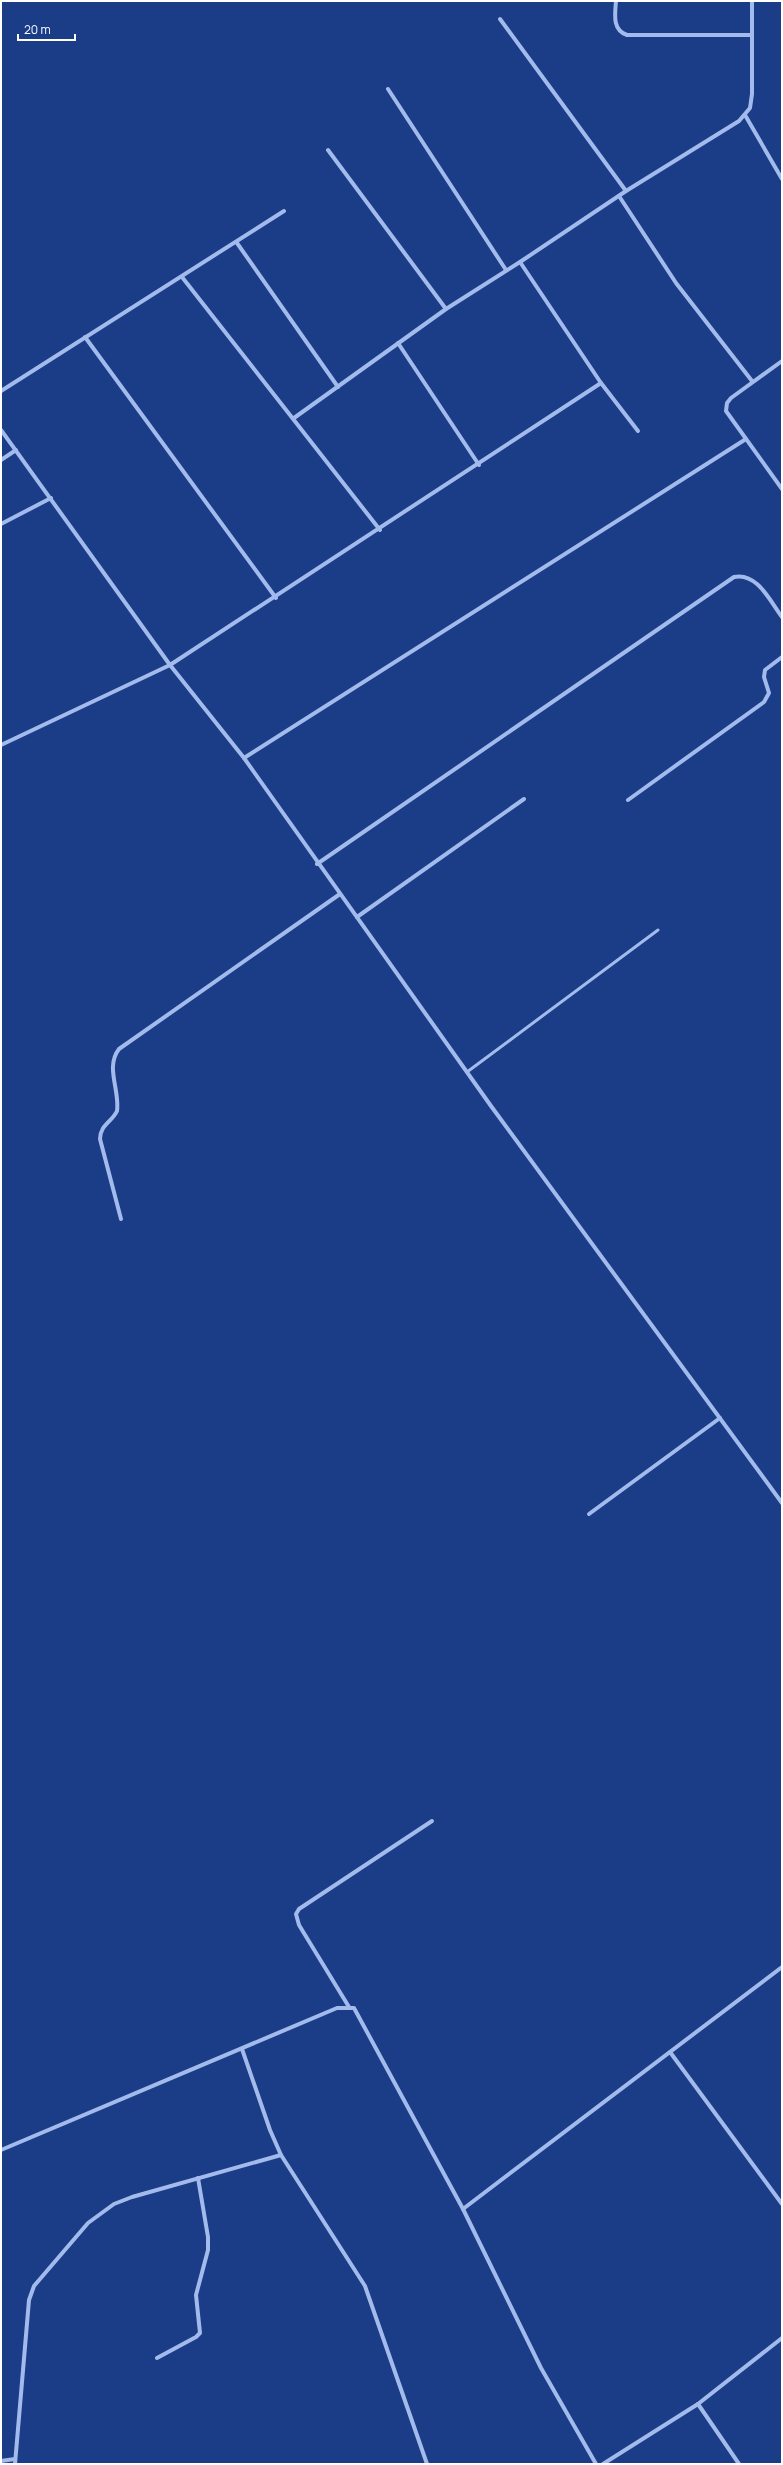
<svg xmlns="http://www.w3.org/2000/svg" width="783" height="2465" viewBox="0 0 783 2465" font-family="Manrope,sans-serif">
<rect width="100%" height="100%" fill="#1b3d87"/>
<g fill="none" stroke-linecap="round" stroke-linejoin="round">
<polyline stroke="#a3bbec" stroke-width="3" points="467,1072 658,930"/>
<g stroke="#a3bbec" stroke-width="4">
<path d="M616 1C615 14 612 30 627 35H752"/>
<polyline points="500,19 626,191"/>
<polyline points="388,89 506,270"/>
<polyline points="745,115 782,179"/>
<polyline points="328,150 446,309"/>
<polyline points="619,196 676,283 752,381"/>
<polyline points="237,243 338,387"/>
<polyline points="520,262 601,383 638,431"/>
<polyline points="182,277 380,530"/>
<polyline points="85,337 276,598"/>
<polyline points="398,343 479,465"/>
<polyline points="782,361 731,398 727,403 726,411 782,489"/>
<polyline points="1,391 284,211"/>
<polyline points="294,418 446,309 520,262 626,191 739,121 750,108 752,94 752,1"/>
<polyline points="1,430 170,665 244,758 491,1106 782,1503"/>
<polyline points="1,460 16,450"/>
<polyline points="1,524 51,498"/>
<polyline points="1,745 170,665 601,383"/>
<polyline points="244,758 746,439"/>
<polyline points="628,800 764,702 769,693 764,677 765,670 782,657"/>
<path d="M317 864 734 577C757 572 770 601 782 617"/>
<polyline points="357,917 524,799"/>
<path d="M121 1219 100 1139C100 1125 112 1122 117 1111 120 1090 105 1067 119 1049L340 894"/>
<polyline points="589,1514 720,1418"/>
<polyline points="349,2007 299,1925 296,1914 299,1909 432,1821"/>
<polyline points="242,2049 270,2130 281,2155 365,2286 427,2464"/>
<polyline points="670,2052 782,2204"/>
<polyline points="1,2150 337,2008 354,2008 463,2209 541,2368 596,2464"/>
<polyline points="463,2209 782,1967"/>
<polyline points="157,2358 196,2337 200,2333 196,2295 208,2250 208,2237 198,2178"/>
<polyline points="698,2404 739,2464"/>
<polyline points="1,2461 15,2459"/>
<polyline points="15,2464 29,2300 34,2286 88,2223 114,2204 132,2197 281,2155"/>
<polyline points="603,2464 698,2404 782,2338"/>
</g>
</g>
<rect width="783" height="2465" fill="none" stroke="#ffffff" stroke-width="4"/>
<path d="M18 34v6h57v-6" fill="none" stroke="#ffffff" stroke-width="2"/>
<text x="24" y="34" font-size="12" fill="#ffffff" stroke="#1b3d87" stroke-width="3" paint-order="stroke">20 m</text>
</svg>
